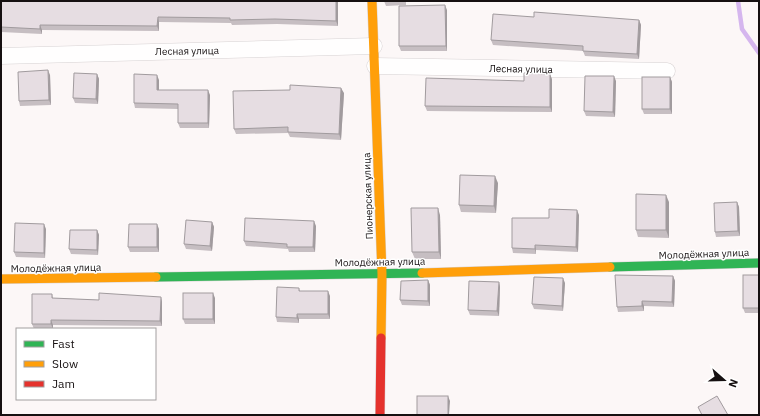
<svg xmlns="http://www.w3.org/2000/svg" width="760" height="416" viewBox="0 0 760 416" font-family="'IBM Plex Sans',sans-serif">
<rect width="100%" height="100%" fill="#fcf7f7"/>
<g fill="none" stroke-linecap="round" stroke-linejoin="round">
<polyline stroke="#d5b6ee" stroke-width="4.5" points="738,1 742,29 759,53"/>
<g stroke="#d7d2d3" stroke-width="17">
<g id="street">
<polyline points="1,56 374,46"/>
<polyline points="375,66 667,71"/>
</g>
</g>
<g stroke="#d7d2d3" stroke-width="10">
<g id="fast">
<polyline points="610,267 759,263"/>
<polyline points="156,277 422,273"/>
</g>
</g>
<g stroke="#d7d2d3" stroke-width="10">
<g id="slow">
<polyline points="372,1 382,274 381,338"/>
<polyline points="422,273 610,267"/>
<polyline points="1,279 156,277"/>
</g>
</g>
<g stroke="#d7d2d3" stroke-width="10">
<polyline id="jam" points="380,415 381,338"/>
</g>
<use href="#street" stroke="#fffefe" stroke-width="16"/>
<use href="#fast" stroke="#30b455" stroke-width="9"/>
<use href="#slow" stroke="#ff9f0a" stroke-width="9"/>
<use href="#jam" stroke="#e5322d" stroke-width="9"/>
</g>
<g fill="#c6bec2">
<polygon points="1,1 338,1 338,26 277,24 232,25 231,23 159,22 159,31 42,30 42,34 1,32"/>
<polygon points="384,1 406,1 406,5 386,6"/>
<polygon points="447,10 447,51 401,51 399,46"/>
<polygon points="534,17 639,20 641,25 639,59 585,56 583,51 493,45 491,40"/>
<polygon points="97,74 99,79 98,104 75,103 73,98"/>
<polygon points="50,75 51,105 20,106 19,101"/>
<polygon points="670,77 672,82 672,114 644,114 642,109"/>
<polygon points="552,79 552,112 427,111 425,106 524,81"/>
<polygon points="159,80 159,90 210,95 209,128 180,128 178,123 178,109 135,108 134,103"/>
<polygon points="616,81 615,117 586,116 584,111"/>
<polygon points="344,93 341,140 290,137 288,133 236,134 234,129"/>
<polygon points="498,183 496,213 461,212 459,205"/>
<polygon points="669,202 669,238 638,237 636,230"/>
<polygon points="737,202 739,207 740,236 716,237 715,232"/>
<polygon points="440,215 441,259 415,259 412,252"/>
<polygon points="579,215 578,252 536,250 536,254 513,253 512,248 549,218"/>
<polygon points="212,222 214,227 212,251 186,249 184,244"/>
<polygon points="316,226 315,252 289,252 288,249 246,246 244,241"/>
<polygon points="46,229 45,258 16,257 14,252"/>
<polygon points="159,229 159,252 130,252 128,247"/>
<polygon points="97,230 99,235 98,255 71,254 69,249"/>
<polygon points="759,275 759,313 745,313 743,308"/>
<polygon points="673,276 675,281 674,307 644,306 644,311 618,312 617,307"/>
<polygon points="428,280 430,285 430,306 402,305 400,300"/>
<polygon points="499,282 500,287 499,316 470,315 468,310"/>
<polygon points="565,283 563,311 534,309 532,304"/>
<polygon points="299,288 300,291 330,296 330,319 299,319 299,323 277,322 276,317"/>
<polygon points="52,294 53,298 99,300 161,297 162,302 162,326 53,325 53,329 34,329 32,324"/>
<polygon points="215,298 215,324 185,324 183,319"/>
</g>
<g fill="#a19b9e">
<polygon points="336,1 338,1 338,26 336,21"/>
<polygon points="445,5 447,10 447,51 446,46"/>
<polygon points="158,17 159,22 159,31 157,26"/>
<polygon points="639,20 641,25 639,59 637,54"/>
<polygon points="40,25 42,30 42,34 40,29"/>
<polygon points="48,70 50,75 51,105 49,100"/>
<polygon points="97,74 99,79 98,104 96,99"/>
<polygon points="550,74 552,79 552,112 550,107"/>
<polygon points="157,75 159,80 159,95 157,90"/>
<polygon points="614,76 616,81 615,117 613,112"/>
<polygon points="670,77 672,82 672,114 670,109"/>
<polygon points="341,88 344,93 341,140 339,134"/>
<polygon points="208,90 210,95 209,128 208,123"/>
<polygon points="495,176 498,183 496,213 494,206"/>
<polygon points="666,195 669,202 669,238 666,230"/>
<polygon points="737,202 739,207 740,236 738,231"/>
<polygon points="438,208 440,215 441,259 439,252"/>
<polygon points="577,210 579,215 578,252 576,247"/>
<polygon points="314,221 316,226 315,252 313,247"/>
<polygon points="212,222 214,227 212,251 210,246"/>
<polygon points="44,224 46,229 45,258 44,253"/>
<polygon points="157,224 159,229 159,252 157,247"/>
<polygon points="97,230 99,235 98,255 97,250"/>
<polygon points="535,245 536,250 536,254 535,249"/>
<polygon points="673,276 675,281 674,307 672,302"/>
<polygon points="563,278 565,283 563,311 562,306"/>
<polygon points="428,280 430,285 430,306 428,301"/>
<polygon points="499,282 500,287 499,316 497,311"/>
<polygon points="328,291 330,296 330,319 328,314"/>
<polygon points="213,293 215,298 215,324 213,319"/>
<polygon points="161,297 162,302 162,326 160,321"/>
<polygon points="642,301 644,306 644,311 642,306"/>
<polygon points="297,314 299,319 299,323 297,318"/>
<polygon points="51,320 53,325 53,329 51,324"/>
<polygon points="448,396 450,401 449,415 448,415"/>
</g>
<g fill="#e6dde2" stroke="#a19b9e">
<polygon points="1,1 336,1 336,21 275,19 230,20 230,18 158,17 157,26 40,25 40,29 1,27"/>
<polygon points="445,5 446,46 399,46 399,6"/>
<polygon points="534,12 639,20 637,54 583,51 583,46 491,40 493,14 534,17"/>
<polygon points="48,70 49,100 19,101 18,72"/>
<polygon points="74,73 97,74 96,99 73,98"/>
<polygon points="524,73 550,74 550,107 425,106 426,78 524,81"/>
<polygon points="134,74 157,75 157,90 208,90 208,123 178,123 178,104 134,103"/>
<polygon points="585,76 614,76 613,112 584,111"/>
<rect x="642" y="77" width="28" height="32"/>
<polygon points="290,85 341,88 339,134 288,132 288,127 234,129 233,91 290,90"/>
<polygon points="460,175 495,176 494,206 459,205"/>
<polygon points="636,194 666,195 666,230 636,230"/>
<polygon points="737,202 738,231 715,232 714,203"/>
<polygon points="411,208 438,208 439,252 412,252"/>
<polygon points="549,209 577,210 576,247 535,245 535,249 512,248 512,218 549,218"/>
<polygon points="245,218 314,221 313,247 287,247 287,244 244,241"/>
<polygon points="186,220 212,222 210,246 184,244"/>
<polygon points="15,223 44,224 44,253 14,252"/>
<polygon points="129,224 157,224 157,247 128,247"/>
<polygon points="70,230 97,230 97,250 69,249"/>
<polygon points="615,275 673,276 672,302 642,301 642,306 617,307"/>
<rect x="743" y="275" width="16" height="33"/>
<polygon points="534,277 563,278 562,306 532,304"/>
<polygon points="428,280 428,301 400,300 401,281"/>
<polygon points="469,281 499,282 497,311 468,310"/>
<polygon points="277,287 299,288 299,291 328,291 328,314 297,314 297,318 276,317"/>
<polygon points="99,293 161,297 160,321 51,320 51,324 32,324 32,294 52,294 52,298 99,300"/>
<rect x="183" y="293" width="30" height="26"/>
<rect x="417" y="396" width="31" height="19"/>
<polygon points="717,396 728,415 702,415 698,407"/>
</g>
<g text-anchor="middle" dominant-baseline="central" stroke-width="3" stroke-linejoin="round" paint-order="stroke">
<g font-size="10" fill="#161011" stroke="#fff">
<text transform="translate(187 51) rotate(-1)">Лесная улица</text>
<text transform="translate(521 69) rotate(1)">Лесная улица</text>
<text transform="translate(368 196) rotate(-92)">Пионерская улица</text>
<text transform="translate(704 254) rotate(-2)">Молодёжная улица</text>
<text transform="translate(380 262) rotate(-1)">Молодёжная улица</text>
<text transform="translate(56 268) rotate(-1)">Молодёжная улица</text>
</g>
</g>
<rect width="760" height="416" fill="none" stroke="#161011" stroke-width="4"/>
<rect x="16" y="328" width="140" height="72" fill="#ffffff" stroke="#a29fa0"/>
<rect x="24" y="341" width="20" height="6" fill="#30b455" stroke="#a29fa0"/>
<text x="52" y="348" font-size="12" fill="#161011">Fast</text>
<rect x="24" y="361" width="20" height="6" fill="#ff9f0a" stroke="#a29fa0"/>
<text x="52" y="368" font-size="12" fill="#161011">Slow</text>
<rect x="24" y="381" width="20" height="6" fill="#e5322d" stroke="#a29fa0"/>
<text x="52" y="388" font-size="12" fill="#161011">Jam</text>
<g transform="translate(724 380) rotate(110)" stroke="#ffffff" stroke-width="3" paint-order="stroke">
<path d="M0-3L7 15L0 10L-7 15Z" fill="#161011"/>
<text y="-6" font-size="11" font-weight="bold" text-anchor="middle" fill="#161011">N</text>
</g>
</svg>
